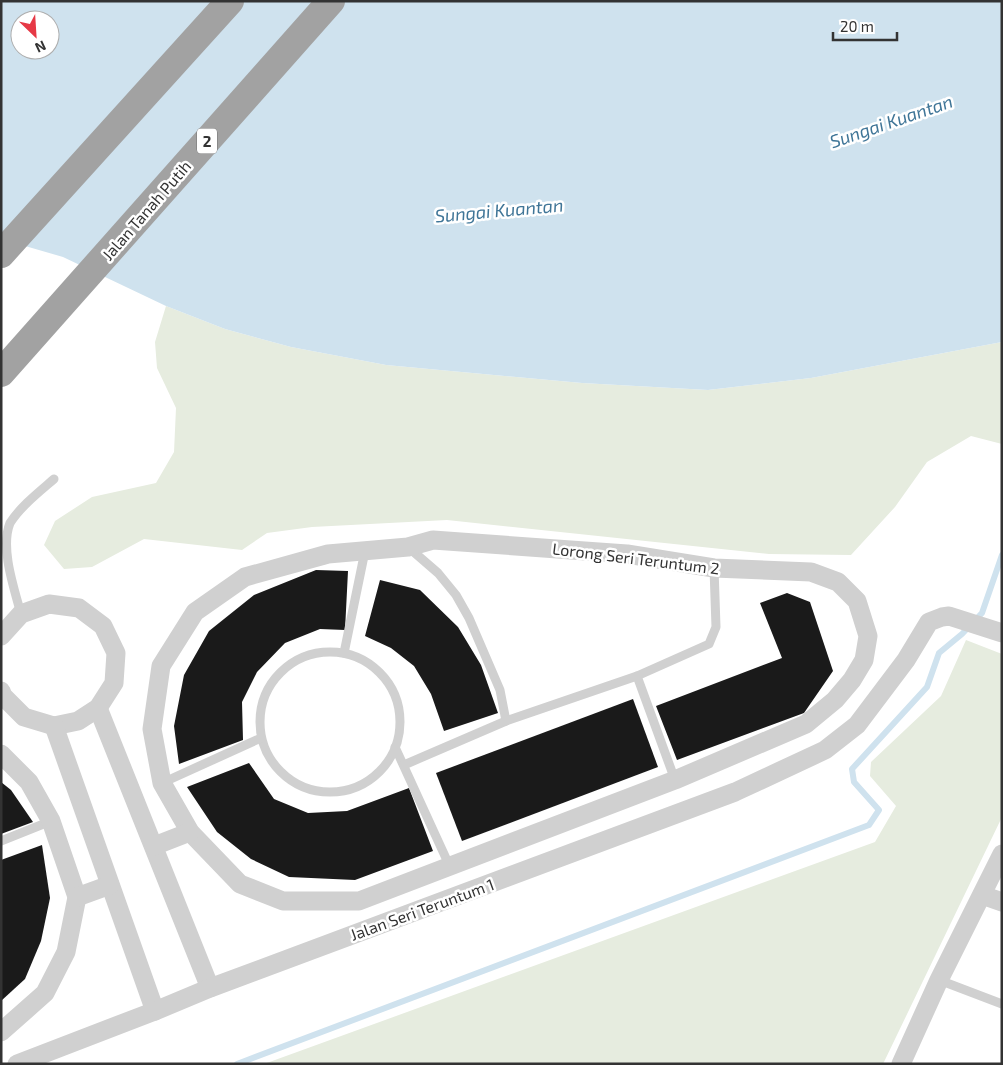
<svg xmlns="http://www.w3.org/2000/svg" width="1003" height="1065" viewBox="0 0 1003 1065" font-family="'Exo 2',sans-serif">
<rect width="100%" height="100%" fill="#fff"/>
<g fill="#e6ecdf">
<polygon points="166,306 225,329 291,347 386,365 582,383 708,390 811,378 1002,342 1002,444 971,436 927,462 895,507 851,555 769,554 447,520 312,527 267,533 242,550 144,539 92,567 64,569 44,545 55,521 92,497 156,483 174,452 176,408 157,368 155,342"/>
<polygon points="966,640 1002,654 1002,817 883,1064 264,1064 875,842 896,806 870,776 871,762 941,696"/>
</g>
<path fill="#cfe2ee" fill-rule="evenodd" d="M1 1H1002V342L811 378 708 390 582 383 386 365 291 347 225 329 166 306 63 257 1 239ZM20 20H50V50H20Z"/>
<g fill="none" stroke-linecap="round" stroke-linejoin="round">
<polyline stroke="#cfe2ee" stroke-width="6" points="237,1064 869,825 879,810 854,782 852,769 927,687 939,653 962,634 982,613 1002,555"/>
</g>
<g fill="#1a1a1a">
<polygon points="316,570 348,571 345,630 320,629 285,643 257,672 242,702 243,740 179,764 174,726 184,675 209,631 254,595"/>
<polygon points="380,580 420,590 458,627 481,665 498,713 444,731 431,694 414,666 391,648 365,636"/>
<polygon points="787,593 810,602 833,671 804,713 677,760 656,706 782,658 760,603"/>
<polygon points="633,699 658,767 462,841 436,773"/>
<polygon points="249,763 274,799 308,813 347,811 409,788 433,851 355,880 289,877 251,859 217,832 187,787"/>
<polygon points="1,782 11,790 33,822 1,834"/>
<polygon points="42,845 50,898 41,941 25,979 1,1001 1,860"/>
</g>
<g fill="none" stroke-linecap="round" stroke-linejoin="round">
<g stroke="#d0d0d0" stroke-width="9">
<polyline points="408,547 438,573 456,595 469,618 500,690 506,721"/>
<path d="M21 614C14 588 0 548 10 523 21 506 39 492 54 479"/>
<circle cx="330" cy="722" r="70"/>
<polyline points="344,653 365,551"/>
<polyline points="637,676 675,780"/>
<polyline points="395,747 450,867"/>
<polyline points="404,765 506,721 637,676 709,644 716,627 714,568"/>
<polyline points="162,783 261,738"/>
<polyline points="1,841 51,821"/>
<polyline points="939,980 1002,1004"/>
</g>
<g stroke="#d0d0d0" stroke-width="19">
<polygon points="433,540 627,554 714,568 811,572 838,582 857,601 868,636 864,660 852,680 835,700 806,724 675,780 359,901 283,901 240,884 190,832 162,783 152,729 161,666 195,612 245,577 328,554 408,547"/>
<polyline points="1,636 21,614 49,604 79,608 103,626 116,653 114,683 98,708 78,721 54,726 24,717 3,696 1,691"/>
<polyline points="98,708 210,988"/>
<polyline points="54,726 155,1011"/>
<polyline points="1,754 29,782 51,821 77,897 66,952 45,993 1,1032"/>
<polyline points="154,846 190,832"/>
<polyline points="982,895 1002,902"/>
<polyline points="77,897 110,885"/>
<polyline points="17,1064 155,1011 210,988 735,792 825,750 857,725 906,660 929,622 942,617 949,616 1002,633"/>
<polyline points="901,1064 939,980 1002,854"/>
</g>
<g stroke="#a2a2a2" stroke-width="28">
<polyline points="1,254 230,1"/>
<polyline points="1,373 331,1"/>
</g>
</g>
<g text-anchor="middle" dominant-baseline="central" stroke-width="5" stroke-linejoin="round" paint-order="stroke">
<rect fill="#fff" stroke="#707070" stroke-width="1" x="197" y="128.5" width="20" height="25" rx="4"/>
<g font-size="15" font-weight="bold" fill="#333">
<text x="207" y="141">2</text>
</g>
<g font-size="16" fill="#333" stroke="#fff">
<text transform="translate(146 210) rotate(-49)">Jalan Tanah Putih</text>
<text transform="translate(636 558) rotate(7)">Lorong Seri Teruntum 2</text>
<text transform="translate(422 909) rotate(-20)">Jalan Seri Teruntum 1</text>
</g>
<g font-size="18" font-style="italic" fill="#3f7597" stroke="#fff">
<text transform="translate(891 121) rotate(-19)">Sungai Kuantan</text>
<text transform="translate(499 210) rotate(-5)">Sungai Kuantan</text>
</g>
</g>
<rect width="1003" height="1065" fill="none" stroke="#333333" stroke-width="5"/>
<g transform="translate(35 35) rotate(155)"><circle r="24" fill="#ffffff" stroke="#adadad"/>
<path d="M0-4L9 19L0 12L-9 19Z" fill="#e63946"/>
<text y="-8" font-size="14" font-weight="bold" text-anchor="middle" fill="#333333">N</text>
</g>
<path d="M833 32v8h64v-8" fill="none" stroke="#333333" stroke-width="2.5"/>
<text x="840" y="32" font-size="15" fill="#333333" stroke="#ffffff" stroke-width="4" paint-order="stroke">20 m</text>
</svg>
